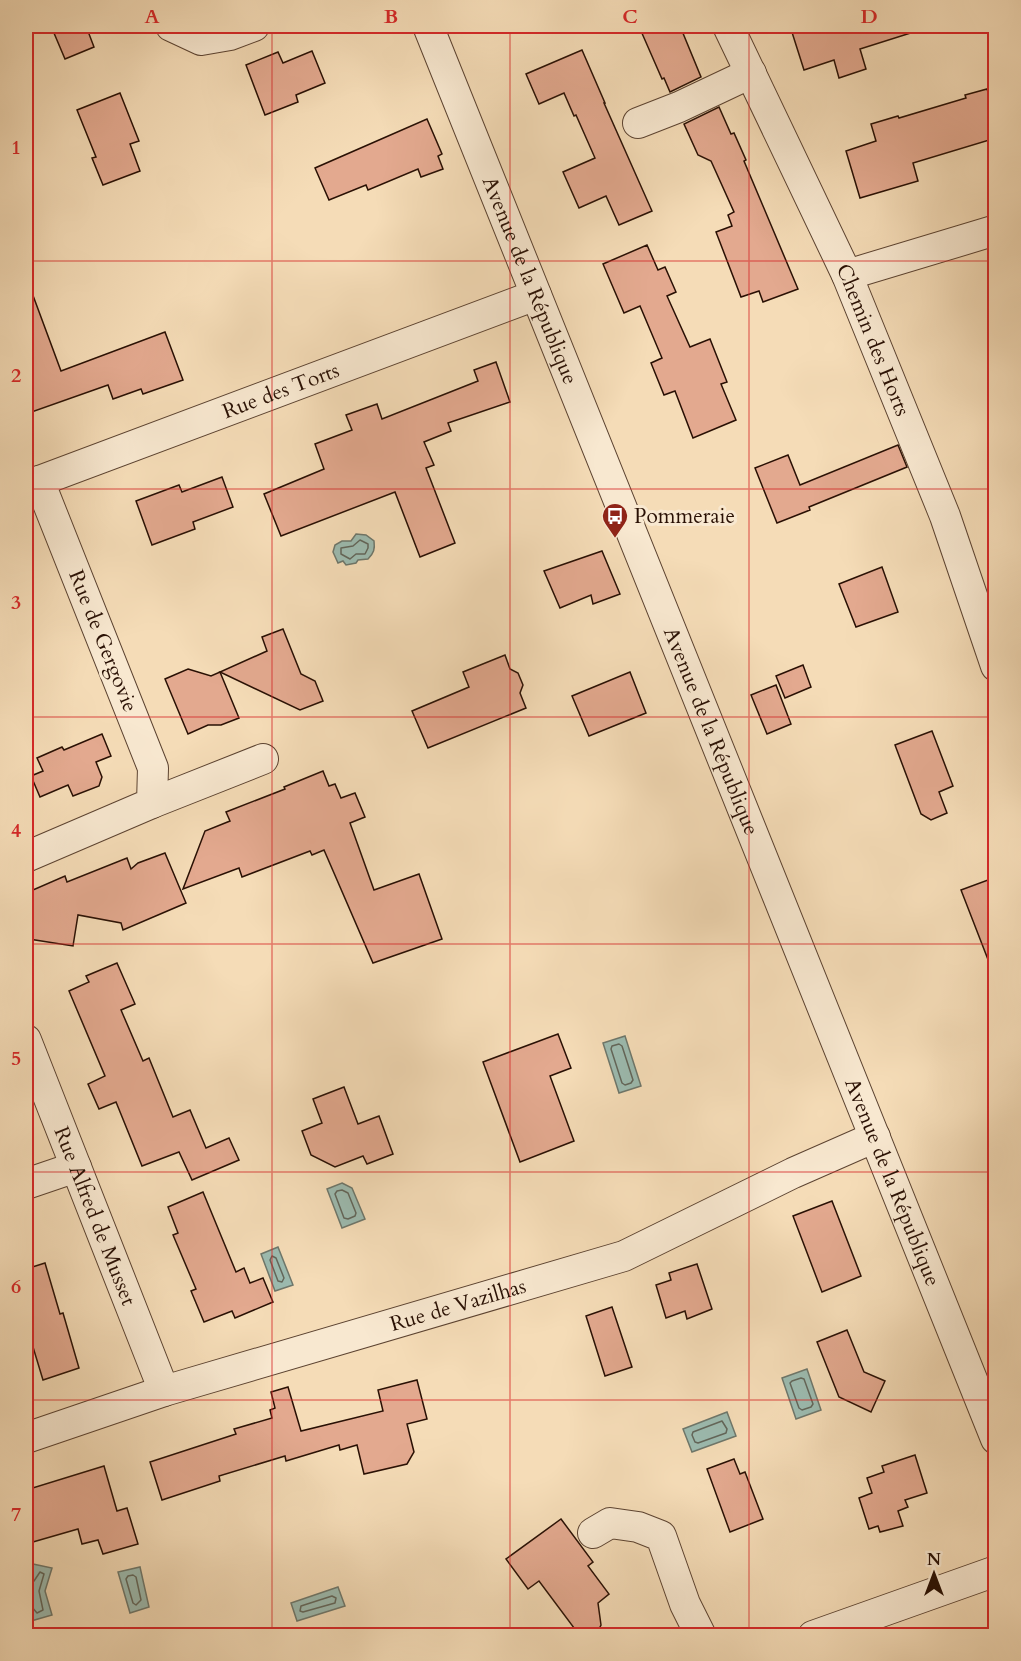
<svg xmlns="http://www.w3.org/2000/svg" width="1021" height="1661" viewBox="0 0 1021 1661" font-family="Cardo,serif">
<rect width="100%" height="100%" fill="#f5dcb7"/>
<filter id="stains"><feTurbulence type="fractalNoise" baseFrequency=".00333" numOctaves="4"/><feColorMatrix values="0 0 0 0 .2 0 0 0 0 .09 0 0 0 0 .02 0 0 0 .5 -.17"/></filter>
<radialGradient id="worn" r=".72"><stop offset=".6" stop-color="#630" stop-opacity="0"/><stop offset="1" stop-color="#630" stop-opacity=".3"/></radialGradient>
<g fill="#9cbbb0" stroke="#6e776b" stroke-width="1.5">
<path d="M356 534 366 535 374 541C375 549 374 553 368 559L358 560 356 563 346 565 343 561 338 563 333 552 335 545 342 541H351Z"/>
<polygon points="625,1036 641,1086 619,1093 603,1043"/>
<polygon points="342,1183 352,1188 365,1219 342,1228 327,1189"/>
<polygon points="278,1247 293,1285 275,1291 261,1254"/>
<polygon points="807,1369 821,1410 796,1419 782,1378"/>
<polygon points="727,1412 736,1436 692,1452 683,1429"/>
<path d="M33 1564 52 1568 45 1591 52 1615 31 1621C27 1605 25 1592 26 1576H32Z"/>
<polygon points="140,1567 149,1607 130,1613 118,1572"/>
<polygon points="338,1587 345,1606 297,1621 291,1603"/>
</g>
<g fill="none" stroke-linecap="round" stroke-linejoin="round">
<g stroke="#62665a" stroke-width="1.5">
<polygon points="360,540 368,544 368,548 365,554 356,554 350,559 341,554 341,548 353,546"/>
<polygon points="619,1044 622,1046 633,1080 631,1083 625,1085 622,1083 611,1049 612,1046"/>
<polygon points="342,1190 348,1193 356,1213 355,1216 348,1219 344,1218 335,1194 337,1191"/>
<polygon points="272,1256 276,1258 284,1278 282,1282 278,1281 270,1260"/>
<polygon points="801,1378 804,1379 813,1404 811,1407 802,1410 799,1408 790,1383 792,1381"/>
<polygon points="722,1421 727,1429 726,1433 698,1443 695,1442 692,1435 693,1432"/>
<polygon points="133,1575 136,1577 141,1600 136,1605 133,1603 126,1579 128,1576"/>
<polyline points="26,1582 34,1581 40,1572 44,1574 39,1591 43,1610 37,1613 31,1606 26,1604"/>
<polygon points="332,1596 336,1598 335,1603 303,1612 300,1611 301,1606"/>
</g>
</g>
<g fill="#e3a98f" stroke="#291004" stroke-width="1.5">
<polygon points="51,26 86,26 94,47 65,59"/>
<polygon points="654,26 680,26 701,77 670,92 664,78 662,79 641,31"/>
<polygon points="790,26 916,26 917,31 860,49 866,69 839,78 834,60 804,70"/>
<polygon points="582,50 605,103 604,103 652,211 619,225 606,196 579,208 563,172 595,158 576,115 574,116 564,93 539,104 526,74"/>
<polygon points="312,51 325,83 296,95 298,102 265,115 246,65 278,52 283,63"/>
<polygon points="987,89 996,117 996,138 913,163 918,181 860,198 846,151 876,141 871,124 898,116 899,118 966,98 965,95"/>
<polygon points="120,93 139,141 130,144 140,171 103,185 92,158 96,157 77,110"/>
<polygon points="719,107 731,134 734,133 746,160 744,161 798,289 763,302 759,291 741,297 716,232 732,226 728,215 734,212 711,161 698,155 684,124"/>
<polygon points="427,119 442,154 438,156 443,169 421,177 418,169 368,190 366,185 329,200 315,168"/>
<polygon points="647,245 658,270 665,267 676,292 667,296 690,347 710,339 727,382 721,384 736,420 693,438 675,391 664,395 651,363 662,358 640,306 624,313 603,264"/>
<polygon points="28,282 61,371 165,332 183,380 143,394 141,389 113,399 108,385 26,414 26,283"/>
<polygon points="496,362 510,402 448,423 451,431 424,442 434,465 426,468 455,543 420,557 395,492 281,536 264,494 324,469 315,444 352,430 346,415 377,404 382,419 478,381 474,370"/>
<polygon points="898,445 907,467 809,507 810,510 777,523 755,468 788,455 800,485"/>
<polygon points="222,477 233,507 193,522 195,529 152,545 136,501 179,485 182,492"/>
<polygon points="602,551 620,594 593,604 591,595 560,608 544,571"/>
<polygon points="882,567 898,612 856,627 839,584"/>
<polygon points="283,629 301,674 315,681 323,701 300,710 220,672 267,651 262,637"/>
<polygon points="505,655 510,669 518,673 523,685 520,693 526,708 428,748 412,711 469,687 463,672"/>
<polygon points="803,665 811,687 785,698 776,676"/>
<polygon points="188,669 211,676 220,672 239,718 221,725 208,725 188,734 165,679"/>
<polygon points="630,672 646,713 589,736 572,696"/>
<polygon points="776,685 791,724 767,734 751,695"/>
<polygon points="932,731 953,786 939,792 947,813 931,820 921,814 895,745"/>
<polygon points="102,734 111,756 96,762 102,777 99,786 73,796 68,785 40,797 31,776 43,771 37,758 62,747 64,750"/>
<polygon points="323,771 329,786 335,784 341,798 355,793 365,817 350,823 374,890 419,874 442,939 373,963 324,850 312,855 310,851 242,877 239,868 183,889 205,831 230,821 226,812 285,789 284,787"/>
<polygon points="165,853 186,903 123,930 121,923 78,915 73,946 29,939 26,930 26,893 65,876 67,882 127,858 131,869 138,863"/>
<polygon points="996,877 996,975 994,975 961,890"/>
<polygon points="117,963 135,1004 121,1010 143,1061 149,1058 173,1117 190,1110 206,1148 229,1138 239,1160 192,1180 179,1152 142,1166 116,1102 99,1109 88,1084 105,1076 69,991 89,982 86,976"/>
<polygon points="558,1034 571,1068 550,1076 574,1141 520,1162 483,1062"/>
<polygon points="344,1087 358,1124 379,1116 393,1154 367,1164 363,1156 335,1167 311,1155 302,1131 322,1123 313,1099"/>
<polygon points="203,1192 236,1272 244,1268 250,1283 263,1278 273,1302 235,1318 232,1311 204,1322 191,1291 196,1289 173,1235 178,1233 168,1207"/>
<polygon points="832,1201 861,1276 822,1292 793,1216"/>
<polygon points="45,1263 60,1314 63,1313 79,1368 43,1380 26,1324 26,1269"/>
<polygon points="697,1264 712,1309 687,1319 685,1311 666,1318 656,1285 671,1280 669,1273"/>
<polygon points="612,1307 632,1367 605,1376 586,1316"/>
<polygon points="847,1330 864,1372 885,1381 871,1412 839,1397 817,1342"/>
<polygon points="417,1380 427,1419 407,1424 414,1452 407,1464 364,1474 357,1445 340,1450 339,1445 286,1461 285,1456 219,1476 220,1481 162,1500 150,1462 236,1434 234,1429 272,1418 270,1410 275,1408 271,1392 288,1387 301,1431 383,1411 378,1390"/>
<polygon points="915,1455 927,1493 905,1500 908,1507 898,1511 903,1526 880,1532 878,1526 869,1529 859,1498 872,1493 867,1478 884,1472 882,1466"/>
<polygon points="734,1459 740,1474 745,1472 763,1519 730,1532 707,1469"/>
<polygon points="104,1466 117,1511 127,1508 138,1544 103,1554 98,1540 82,1544 78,1529 26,1544 26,1490"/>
<polygon points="561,1519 593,1562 588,1566 609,1594 598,1603 601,1625 596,1635 584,1635 577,1632 539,1581 528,1589 506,1559"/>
</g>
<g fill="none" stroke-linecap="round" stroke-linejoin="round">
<g stroke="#5c4331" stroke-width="32">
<g id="minor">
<polyline points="171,26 201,40 230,35 254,26"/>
<path id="s1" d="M428 26 996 1439"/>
<path id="s2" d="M728 26 847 275 945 516 996 666"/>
<polyline points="638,123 679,107 751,73"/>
<polyline points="847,275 996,230"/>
<path id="s3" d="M26 486 536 295"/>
<polyline points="152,803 263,759"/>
<polyline points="26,857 152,803 153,768 39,481"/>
<path id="s4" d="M26 1040 164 1391"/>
<polyline points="26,1184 76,1167"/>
<path id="s5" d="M26 1438 164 1391 624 1256 793 1173 875 1137"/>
<polyline points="593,1533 610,1523 638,1527 661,1536 685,1604 701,1636"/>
<polyline points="813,1636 996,1571"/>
</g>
</g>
<use href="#minor" stroke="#f8e8d0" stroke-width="30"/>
</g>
<path fill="none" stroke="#d62828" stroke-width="1.5" stroke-opacity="0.55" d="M272 26V1636M510 26V1636M749 26V1636M26 261H996M26 489H996M26 717H996M26 944H996M26 1172H996M26 1400H996"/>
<defs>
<g id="bus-pin" transform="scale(1.35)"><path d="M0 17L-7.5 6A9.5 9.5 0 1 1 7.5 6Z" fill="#8f2418" stroke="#f8e8d0"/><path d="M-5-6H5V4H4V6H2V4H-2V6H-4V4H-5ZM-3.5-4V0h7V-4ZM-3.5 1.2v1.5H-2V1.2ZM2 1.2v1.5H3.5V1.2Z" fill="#fff"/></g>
</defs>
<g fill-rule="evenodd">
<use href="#bus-pin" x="615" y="516"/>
</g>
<g text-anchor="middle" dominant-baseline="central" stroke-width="6" stroke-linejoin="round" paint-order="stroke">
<g font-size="21" fill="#291004" stroke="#f8e8d0">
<text stroke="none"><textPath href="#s1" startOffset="274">Avenue de la République</textPath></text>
<text stroke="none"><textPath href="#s2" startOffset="346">Chemin des Horts</textPath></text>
<text stroke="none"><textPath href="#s3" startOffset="272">Rue des Torts</textPath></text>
<text transform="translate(103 641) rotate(68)">Rue de Gergovie</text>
<text stroke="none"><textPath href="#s1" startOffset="760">Avenue de la République</textPath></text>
<text stroke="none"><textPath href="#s1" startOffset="1246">Avenue de la République</textPath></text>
<text stroke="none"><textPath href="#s4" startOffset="189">Rue Alfred de Musset</textPath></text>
<text stroke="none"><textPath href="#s5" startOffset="452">Rue de Vazilhas</textPath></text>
</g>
<g font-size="21" fill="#291004" stroke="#f8e8d0" text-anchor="start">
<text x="634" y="516">Pommeraie</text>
</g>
</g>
<rect width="1021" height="1661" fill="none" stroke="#f5dcb7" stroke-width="66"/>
<g transform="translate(934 1574)" stroke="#f8e8d0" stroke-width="4.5" paint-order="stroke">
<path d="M0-4.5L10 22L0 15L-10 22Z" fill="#291004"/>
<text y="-9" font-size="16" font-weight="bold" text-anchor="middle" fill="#291004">N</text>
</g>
<rect x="33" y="33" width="955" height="1595" fill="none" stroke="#d62828" stroke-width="2"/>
<g font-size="20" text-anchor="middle" font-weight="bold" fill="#d62828">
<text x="152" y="23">A</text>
<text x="391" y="23">B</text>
<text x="630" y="23">C</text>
<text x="869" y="23">D</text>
<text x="16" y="154">1</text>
<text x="16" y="382">2</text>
<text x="16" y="609">3</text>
<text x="16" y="837">4</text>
<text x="16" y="1065">5</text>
<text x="16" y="1293">6</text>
<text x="16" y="1521">7</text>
</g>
<rect width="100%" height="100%" filter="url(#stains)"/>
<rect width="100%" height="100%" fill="url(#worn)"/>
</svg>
